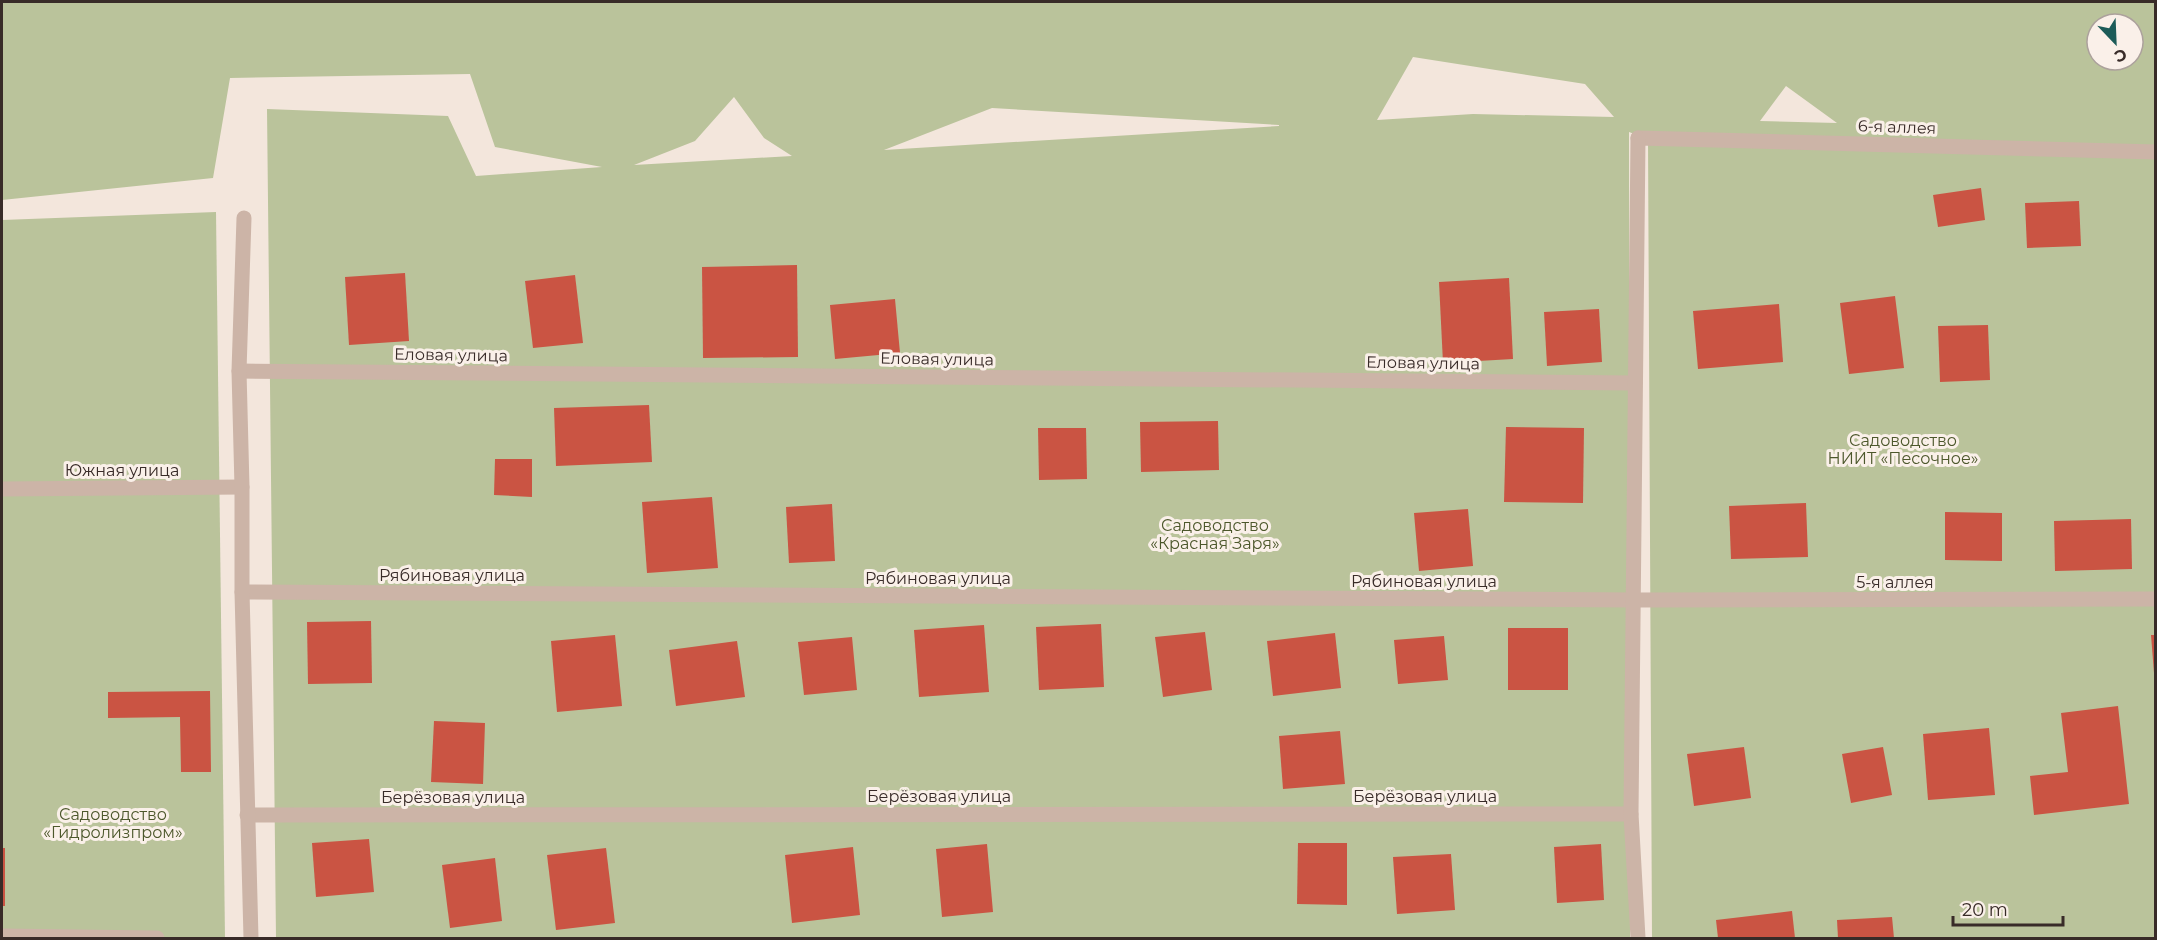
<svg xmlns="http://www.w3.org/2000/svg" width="2157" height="940" viewBox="0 0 2157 940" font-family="Montserrat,sans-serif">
<rect width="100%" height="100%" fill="#f3e6dc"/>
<g fill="#bac39b" fill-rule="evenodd">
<path d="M2 2H2155V938H1652L1648 139 1629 132 1630 938H276L267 109 448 116 476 176 602 167 495 147 470 74 230 78 213 178 2 200ZM2097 24H2133V60H2097ZM1413 57 1585 84 1614 117 1473 114 1377 120ZM1786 86 1837 123 1760 121ZM734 97 764 138 792 156 634 165 695 141ZM992 108 1279 125V126L884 150Z"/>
<polygon points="216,212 225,938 2,938 2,220"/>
</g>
<g fill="#ca5443">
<polygon points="1981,188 1985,220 1938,227 1933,195"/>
<polygon points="2079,201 2081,246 2027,248 2025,203"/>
<polygon points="797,265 798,357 703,358 702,267"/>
<polygon points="405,273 409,341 349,345 345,277"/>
<polygon points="575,275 583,343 533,348 525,281"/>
<polygon points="1509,278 1513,359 1443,363 1439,282"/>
<polygon points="1895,296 1904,368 1849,374 1840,303"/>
<polygon points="895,299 900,353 835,359 830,305"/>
<polygon points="1779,304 1783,362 1698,369 1693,311"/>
<polygon points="1599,309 1602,362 1547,366 1544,312"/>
<polygon points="1988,325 1990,380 1940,382 1938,326"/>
<polygon points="649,405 652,462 556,466 554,408"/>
<polygon points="1218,421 1219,470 1141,472 1140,422"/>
<polygon points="1506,427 1584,428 1583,503 1504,502"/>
<polygon points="1038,428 1086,428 1087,479 1039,480"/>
<polygon points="495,459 532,459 532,497 494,495"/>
<polygon points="712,497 718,568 647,573 642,502"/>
<polygon points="1806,503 1808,557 1731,559 1729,506"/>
<polygon points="832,504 835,561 789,563 786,507"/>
<polygon points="1468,509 1473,566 1419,571 1414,513"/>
<polygon points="1945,512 2002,513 2002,561 1945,560"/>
<polygon points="2131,519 2132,569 2055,571 2054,521"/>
<polygon points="371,621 372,683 308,684 307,622"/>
<polygon points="1101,624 1104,687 1039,690 1036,627"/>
<polygon points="984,625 989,692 919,697 914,630"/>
<rect x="1508" y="628" width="60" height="62"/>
<polygon points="1205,632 1212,690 1163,697 1155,637"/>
<polygon points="1335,633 1341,688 1273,696 1267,641"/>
<polygon points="615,635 622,706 557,712 551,641"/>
<polygon points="2151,635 2156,635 2156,673 2154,673"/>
<polygon points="1444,636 1448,680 1398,684 1394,640"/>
<polygon points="852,637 857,690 804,695 798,642"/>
<polygon points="737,641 745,697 676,706 669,650"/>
<polygon points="210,691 211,772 181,772 180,717 108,718 108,692"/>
<polygon points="2118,706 2129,804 2034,815 2030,776 2068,772 2061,713"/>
<polygon points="434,721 485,723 483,784 431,782"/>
<polygon points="1989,728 1995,795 1928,800 1923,734"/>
<polygon points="1340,731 1345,784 1283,789 1279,736"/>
<polygon points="1744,747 1751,798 1694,806 1687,754"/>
<polygon points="1883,747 1892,795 1851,803 1842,754"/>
<polygon points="369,839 374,892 316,897 312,843"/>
<polygon points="1298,843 1347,843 1347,905 1297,904"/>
<polygon points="987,844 993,912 942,917 936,849"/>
<polygon points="1601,844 1604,900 1557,903 1554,847"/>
<polygon points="853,847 860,915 792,923 785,855"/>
<rect x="2" y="848" width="3" height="58"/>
<polygon points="606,848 615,923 556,930 547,855"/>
<polygon points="1451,854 1455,910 1397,914 1393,857"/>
<polygon points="495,858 502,921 450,928 442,865"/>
<polygon points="1792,911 1795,938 1718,938 1716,920"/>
<polygon points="1892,917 1894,938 1838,938 1837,920"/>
</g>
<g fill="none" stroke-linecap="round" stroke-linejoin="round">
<g stroke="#ccb4a7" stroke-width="15">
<polyline points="1638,138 2156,152"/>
<polyline points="239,371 1635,383"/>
<polyline points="2,489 242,487"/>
<polyline points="242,592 1635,600 2156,599"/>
<polyline points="247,815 1631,814"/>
<polyline points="2,936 157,938"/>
</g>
<g stroke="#ccb4a7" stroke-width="15">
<polyline points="244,218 239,371 242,487 242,592 251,938"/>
<polyline points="1638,938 1631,814 1638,138"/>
</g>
</g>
<g text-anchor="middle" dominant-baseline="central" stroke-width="6" stroke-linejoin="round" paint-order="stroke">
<g font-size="16" fill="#382b28" stroke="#faf0e9">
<text transform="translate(1897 127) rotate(2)">6-я аллея</text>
<text transform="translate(451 355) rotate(1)">Еловая улица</text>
<text transform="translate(937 359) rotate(1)">Еловая улица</text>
<text transform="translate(1423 363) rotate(1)">Еловая улица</text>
<text x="122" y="470">Южная улица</text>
<text x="452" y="575">Рябиновая улица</text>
<text x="938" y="578">Рябиновая улица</text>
<text x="1424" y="581">Рябиновая улица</text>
<text x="1895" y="582">5-я аллея</text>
<text x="939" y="796">Берёзовая улица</text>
<text x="1425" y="796">Берёзовая улица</text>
<text x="453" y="797">Берёзовая улица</text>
</g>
<g font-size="16" fill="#4c572b" stroke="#faf0e9">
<text x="1903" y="440">Садоводство<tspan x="1903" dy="18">НИИТ «Песочное»</tspan></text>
<text x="1215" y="525">Садоводство<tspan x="1215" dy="18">«Красная Заря»</tspan></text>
<text x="113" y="814">Садоводство<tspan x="113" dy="18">«Гидролизпром»</tspan></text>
</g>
</g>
<rect width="2157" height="940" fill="none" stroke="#382b28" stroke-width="6"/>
<g transform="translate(2115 42) rotate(157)"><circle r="28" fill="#faf0e9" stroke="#aca19c" stroke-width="1.5"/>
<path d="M0-4.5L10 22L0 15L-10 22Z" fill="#1c5b58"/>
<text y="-9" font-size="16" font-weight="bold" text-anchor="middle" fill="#382b28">С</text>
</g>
<path d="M1953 916v9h110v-9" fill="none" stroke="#382b28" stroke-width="3"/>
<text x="1962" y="916" font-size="18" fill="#382b28" stroke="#faf0e9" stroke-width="4.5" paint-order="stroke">20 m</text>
</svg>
